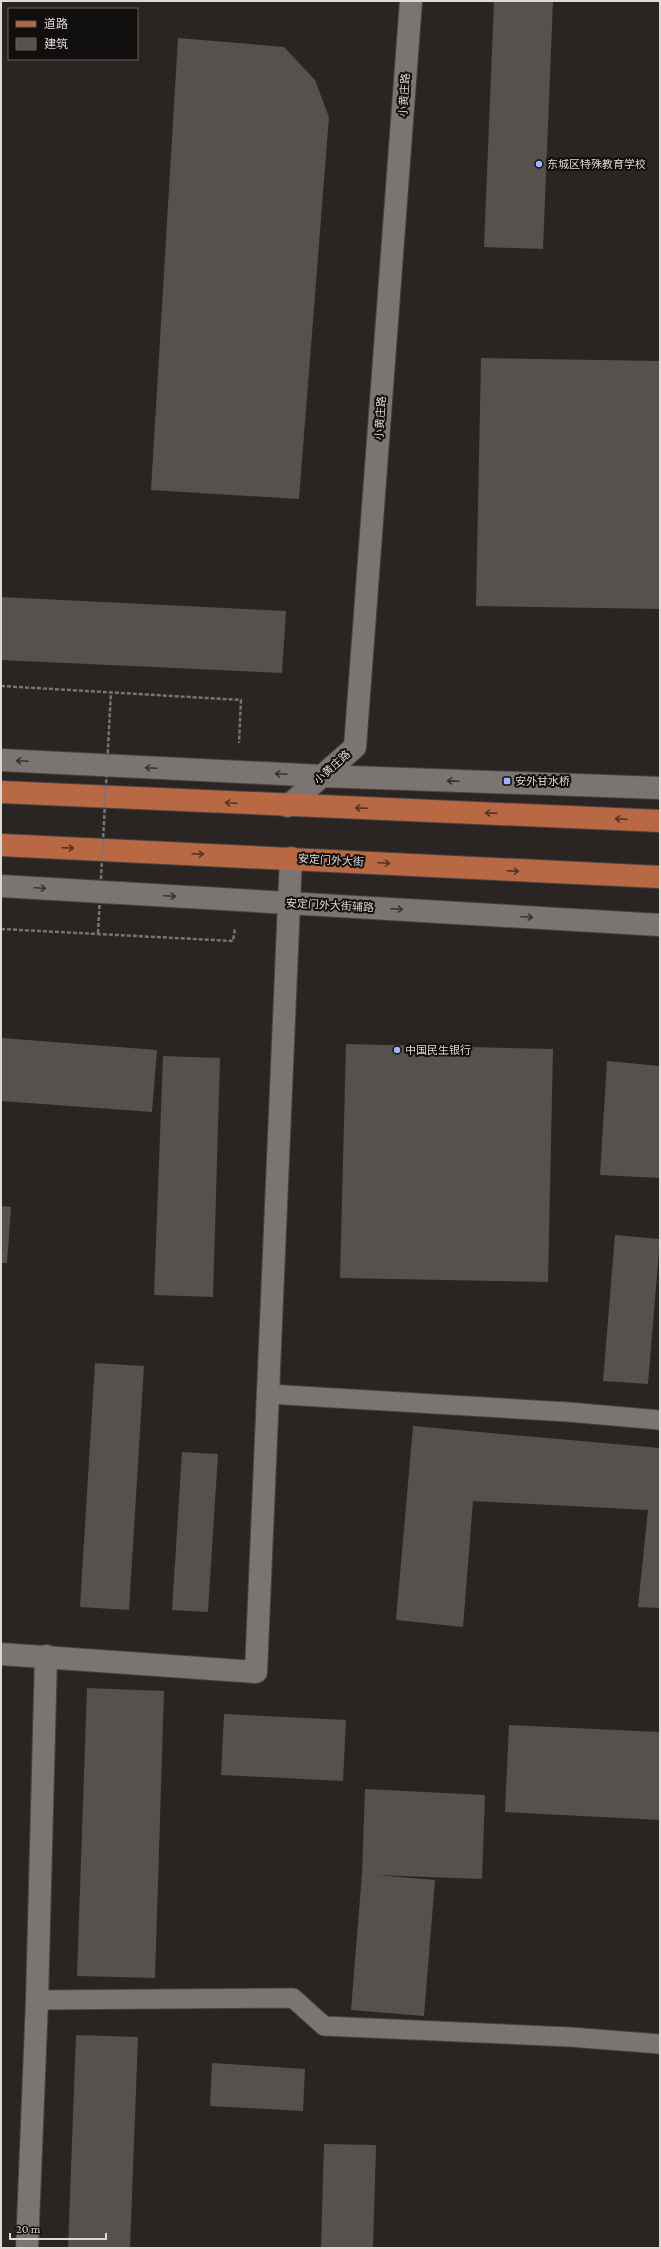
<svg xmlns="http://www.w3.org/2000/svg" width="661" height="2249" viewBox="0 0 661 2249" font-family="'Crimson Pro','Noto Sans SC',serif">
<rect width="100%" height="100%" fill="#2a2523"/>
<g fill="#56514d">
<polygon points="494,1 553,1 543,249 484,247"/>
<polygon points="178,38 284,47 315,80 329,117 299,499 151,490"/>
<polygon points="481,358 660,361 660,609 476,606"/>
<polygon points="1,597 286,611 282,673 1,660"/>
<polygon points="2,1038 157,1050 152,1112 1,1101"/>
<polygon points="346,1044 553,1049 548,1282 340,1278"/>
<polygon points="163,1056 220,1058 213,1297 154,1295"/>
<polygon points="607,1061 660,1066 660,1178 600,1175"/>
<polygon points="1,1206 11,1207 7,1263 1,1263"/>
<polygon points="615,1235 660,1239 648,1384 603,1381"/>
<polygon points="95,1363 144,1366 129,1610 80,1607"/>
<polygon points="413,1426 660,1448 660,1608 638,1607 648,1510 473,1501 463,1627 396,1620"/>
<polygon points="182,1452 218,1454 208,1612 172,1610"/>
<polygon points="87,1688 164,1691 155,1978 77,1976"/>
<polygon points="224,1714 346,1720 343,1781 221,1775"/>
<polygon points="509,1725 660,1732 660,1820 505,1812"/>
<polygon points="365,1789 485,1795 482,1879 376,1875 435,1880 424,2016 351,2010 362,1874"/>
<polygon points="76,2035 138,2037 130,2248 68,2248"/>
<polygon points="212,2063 305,2069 303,2111 210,2106"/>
<polygon points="324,2144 376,2145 373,2248 321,2248"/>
</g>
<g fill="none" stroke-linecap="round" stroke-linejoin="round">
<g stroke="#484441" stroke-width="21">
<g id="service">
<polyline points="268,1394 568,1412 660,1420"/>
<polyline points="37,2000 293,1998 324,2026 570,2037 660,2044"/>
</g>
</g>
<g stroke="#484441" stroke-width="24">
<g id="minor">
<polyline points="288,806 355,747 411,1"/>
<polyline points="1,1654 256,1672 289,903"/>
<polyline points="27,2248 37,2000 46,1656"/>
</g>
</g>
<g stroke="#484441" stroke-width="24">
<g id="tertiary">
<polyline points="1,760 322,776 660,788"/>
<polyline points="1,886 660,925"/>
<polyline points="289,903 291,858"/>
</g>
</g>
<g stroke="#484441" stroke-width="24">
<g id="primary">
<polyline points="1,792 660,821"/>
<polyline points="1,845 660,877"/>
</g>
</g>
<g stroke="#797472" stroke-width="2.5" stroke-dasharray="4 2" stroke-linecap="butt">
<polyline points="1,686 241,700 239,743"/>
<polyline points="1,929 233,941 235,928"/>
</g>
<use href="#service" stroke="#7b7572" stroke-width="19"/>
<use href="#minor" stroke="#7b7572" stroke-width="22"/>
<use href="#tertiary" stroke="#7b7572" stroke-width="22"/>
<use href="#primary" stroke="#b96844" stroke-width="22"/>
<polyline stroke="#797472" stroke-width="2.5" stroke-dasharray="4 2" stroke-linecap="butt" points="98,933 111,692"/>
</g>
<defs><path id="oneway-shaft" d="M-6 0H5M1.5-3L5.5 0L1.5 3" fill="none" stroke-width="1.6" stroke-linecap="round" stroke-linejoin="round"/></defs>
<g stroke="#363331">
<use href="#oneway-shaft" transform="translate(22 761) rotate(-177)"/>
<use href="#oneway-shaft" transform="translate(151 768) rotate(-177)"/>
<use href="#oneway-shaft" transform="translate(281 774) rotate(-177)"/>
<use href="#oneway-shaft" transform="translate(453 781) rotate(-178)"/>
<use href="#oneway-shaft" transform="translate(40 888) rotate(3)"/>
<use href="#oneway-shaft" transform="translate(170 896) rotate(3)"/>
<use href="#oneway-shaft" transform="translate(397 909) rotate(3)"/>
<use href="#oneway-shaft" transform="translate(527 917) rotate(3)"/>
</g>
<g stroke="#543324">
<use href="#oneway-shaft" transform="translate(231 803) rotate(-177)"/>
<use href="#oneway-shaft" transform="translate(361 808) rotate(-178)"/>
<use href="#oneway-shaft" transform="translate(491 813) rotate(-178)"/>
<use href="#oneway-shaft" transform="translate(621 819) rotate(-177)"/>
<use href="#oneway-shaft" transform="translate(68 848) rotate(2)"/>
<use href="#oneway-shaft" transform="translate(198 854) rotate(2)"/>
<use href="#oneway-shaft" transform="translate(384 863) rotate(3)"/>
<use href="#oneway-shaft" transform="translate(513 871) rotate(2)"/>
</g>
<g fill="#a0b3fd" stroke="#110f0e" stroke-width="1.5">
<circle cx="539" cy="164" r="4"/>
<rect x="503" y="777" width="8" height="8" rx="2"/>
<circle cx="397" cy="1050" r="4"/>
</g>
<g text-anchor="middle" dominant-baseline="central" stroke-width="4" stroke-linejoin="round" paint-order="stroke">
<g font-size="11" fill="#ddd9d7" stroke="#110f0e">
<text transform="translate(404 95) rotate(-86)">小黄庄路</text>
<text transform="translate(380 418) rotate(-86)">小黄庄路</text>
<text transform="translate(332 767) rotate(-42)">小黄庄路</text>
<text transform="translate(331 860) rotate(3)">安定门外大街</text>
<text transform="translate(330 905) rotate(3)">安定门外大街辅路</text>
</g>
<g font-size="11" fill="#ddd9d7" stroke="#110f0e" text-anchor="start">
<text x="547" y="164">东城区特殊教育学校</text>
<text x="515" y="781">安外甘水桥</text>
<text x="405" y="1050">中国民生银行</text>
</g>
</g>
<rect width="661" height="2249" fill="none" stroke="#ddd9d7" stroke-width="4"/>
<rect x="8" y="8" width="130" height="52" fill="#110f0e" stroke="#63605e"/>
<rect x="16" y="21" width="20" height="6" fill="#b96844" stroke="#63605e"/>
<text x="44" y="28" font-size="12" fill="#ddd9d7">道路</text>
<rect x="16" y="38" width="20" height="12" fill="#56514d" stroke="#63605e"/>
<text x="44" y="48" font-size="12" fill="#ddd9d7">建筑</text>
<path d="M10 2233v6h96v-6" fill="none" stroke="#ddd9d7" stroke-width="2"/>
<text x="16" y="2233" font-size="12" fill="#ddd9d7" stroke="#110f0e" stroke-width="3" paint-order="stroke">20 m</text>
</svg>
